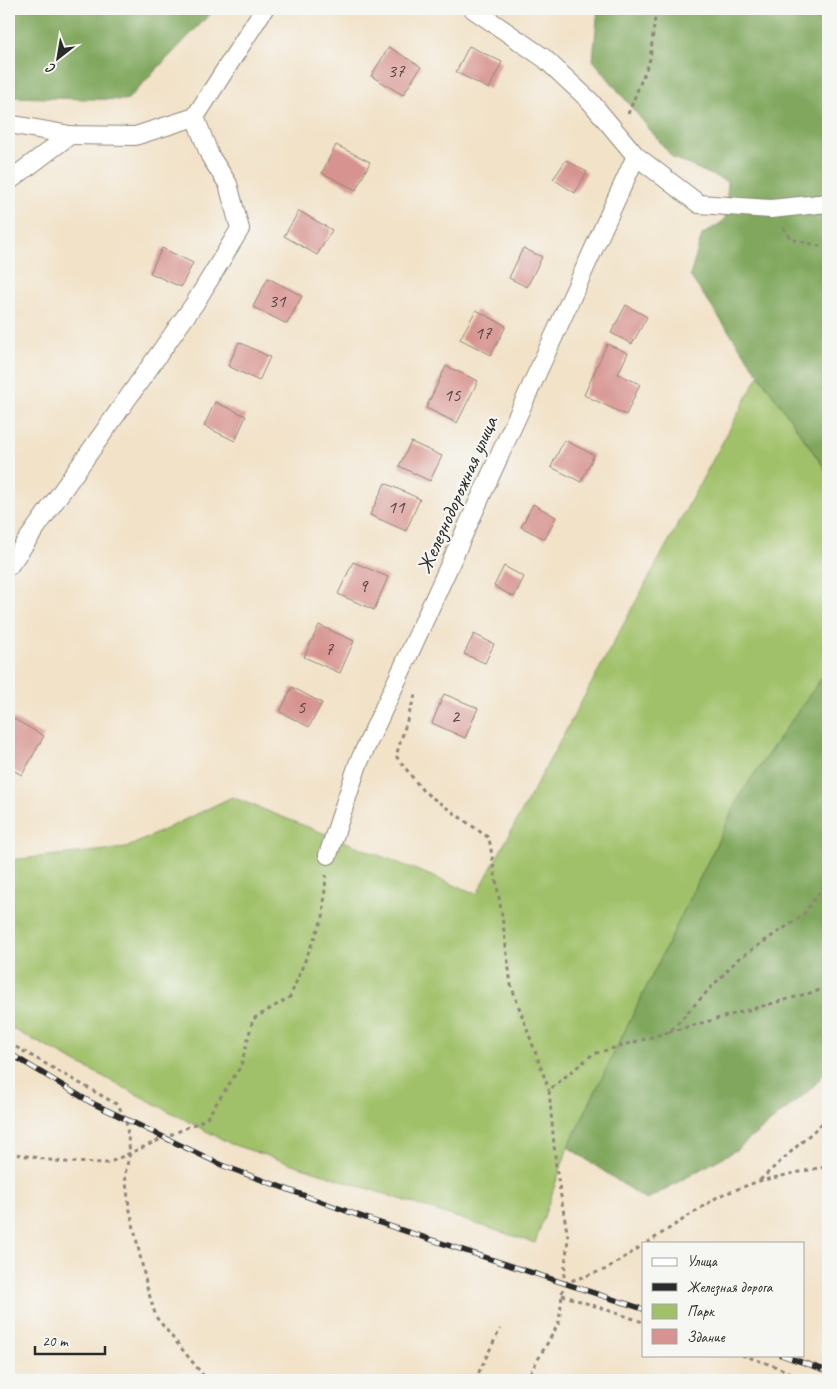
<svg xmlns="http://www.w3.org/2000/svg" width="837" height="1389" viewBox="0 0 837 1389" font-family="Caveat,sans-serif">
<rect width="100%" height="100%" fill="#f6f6f2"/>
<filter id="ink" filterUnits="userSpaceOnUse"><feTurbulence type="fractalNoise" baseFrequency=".02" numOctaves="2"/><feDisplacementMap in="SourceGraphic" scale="10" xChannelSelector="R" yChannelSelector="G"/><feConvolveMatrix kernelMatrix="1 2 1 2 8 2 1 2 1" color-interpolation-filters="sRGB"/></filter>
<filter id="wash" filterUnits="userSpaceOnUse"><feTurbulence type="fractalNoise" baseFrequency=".0096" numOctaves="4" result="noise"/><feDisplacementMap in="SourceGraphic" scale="20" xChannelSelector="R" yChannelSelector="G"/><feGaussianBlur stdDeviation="1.12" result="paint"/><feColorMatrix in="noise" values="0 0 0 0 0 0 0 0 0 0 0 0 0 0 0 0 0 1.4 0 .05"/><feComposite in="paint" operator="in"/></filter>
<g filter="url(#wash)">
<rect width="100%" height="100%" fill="#f2e2c8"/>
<polygon fill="#a0c169" stroke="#66764a" points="759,375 828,473 828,669 789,724 742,792 568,1147 535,1243 231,1144 9,1027 9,860 126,848 232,797 477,894"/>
<g fill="#80a75d" stroke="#566944">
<polygon points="9,9 215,9 127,100 9,97"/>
<polygon points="598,9 828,9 828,473 690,276 702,235 725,220 728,182 673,158 593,60"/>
<polygon points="828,669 828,1069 811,1089 736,1150 646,1200 568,1147 742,792 789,724"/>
</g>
<g id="blocks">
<g fill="#d7938f">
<polygon points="469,46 502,62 489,89 456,72"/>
<polygon points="389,47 421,67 403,95 371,76"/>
<polygon points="336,145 370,162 356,190 322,173"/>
<polygon points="566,160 587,172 575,193 553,179"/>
<polygon points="299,211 332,230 317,255 284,236"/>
<polygon points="162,248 193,263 181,287 150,273"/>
<polygon points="523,248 542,257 527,287 509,278"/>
<polygon points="268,278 302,296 287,324 253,307"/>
<polygon points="626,305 647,317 632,344 611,333"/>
<polygon points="476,310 506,326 491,355 460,339"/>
<polygon points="239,342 270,357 259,381 228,366"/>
<polygon points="607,344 628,353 618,374 640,384 626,415 584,395"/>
<polygon points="446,366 478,381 457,423 426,408"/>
<polygon points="215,402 246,416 235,441 204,426"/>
<polygon points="564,440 594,455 581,482 551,467"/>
<polygon points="411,442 442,456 430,481 399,466"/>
<polygon points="385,483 420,499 406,531 370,515"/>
<polygon points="533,504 556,517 545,539 521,527"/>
<polygon points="353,562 388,577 374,610 338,594"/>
<polygon points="504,566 524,577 514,597 494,586"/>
<polygon points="319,625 354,641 340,673 304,657"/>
<polygon points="474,634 494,644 485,663 464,654"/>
<polygon points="292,687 322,703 309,727 280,712"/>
<polygon points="444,694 478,708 465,738 432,723"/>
<polygon points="9,716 44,736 22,775 9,768"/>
</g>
</g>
</g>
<g filter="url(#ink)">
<use href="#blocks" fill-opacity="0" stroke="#8e867a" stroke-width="1"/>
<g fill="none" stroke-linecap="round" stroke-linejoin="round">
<g stroke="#8e867a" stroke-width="20">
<g id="street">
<polyline points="473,9 544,58 590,101 636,156 699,204 771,209 828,203"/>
<polyline points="9,124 70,135 135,136 195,117 264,9"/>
<polyline points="9,181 70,135"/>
<polyline points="9,566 195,303 240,229 228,184 210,156 195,117"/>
<polyline points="328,855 358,764 404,665 636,156"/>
</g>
</g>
<g stroke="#8e867a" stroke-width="3" stroke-dasharray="4 4" stroke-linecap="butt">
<polyline points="628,114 650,59 656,9"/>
<polyline points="783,228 791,239 828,248"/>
<polyline points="415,695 396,756 423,791 489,838 502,916 511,985 549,1090"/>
<polyline points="669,1032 828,988"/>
<polyline points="9,1043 118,1105 126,1120 130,1153 125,1174 129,1206 147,1287 156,1317 207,1380"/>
<polyline points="9,1153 62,1162 108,1163 206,1119 241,1066 253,1019 290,997 323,917 326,875"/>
<polyline points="760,1180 828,1118"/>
<polyline points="647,1243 719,1196 759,1181 818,1168 828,1167"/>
<polyline points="564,1283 607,1269 643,1245"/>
<polyline points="562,1295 643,1322"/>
<polyline points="742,1355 772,1365 808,1380"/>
<polyline points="475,1380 500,1329"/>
<polyline points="526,1380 559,1323 568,1238 556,1167 549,1090 593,1054 669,1032 738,959 802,916 828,881"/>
</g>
<use href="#street" stroke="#fff" stroke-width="18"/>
<g stroke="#2b2b2b" stroke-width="5.5">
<g id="rail">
<polyline points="9,1053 90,1102 224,1166 371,1220 643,1309"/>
<polyline points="781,1355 828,1371"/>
</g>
</g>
<use href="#rail" stroke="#f6f6f2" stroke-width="4" stroke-dasharray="11" stroke-linecap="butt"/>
</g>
</g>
<g text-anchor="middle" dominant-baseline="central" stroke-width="4.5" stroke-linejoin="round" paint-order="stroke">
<g font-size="19" fill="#564544">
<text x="396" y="71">37</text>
<text x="277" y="301">31</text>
<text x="483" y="333">17</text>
<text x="452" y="395">15</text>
<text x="396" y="507">11</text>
<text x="363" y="586">9</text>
<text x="329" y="649">7</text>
<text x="301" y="707">5</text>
<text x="455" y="716">2</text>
</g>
<g font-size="21" fill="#2b2b2b" stroke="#f6f6f2">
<text transform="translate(457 495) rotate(-66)">Железнодорожная улица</text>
</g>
</g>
<rect width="837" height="1389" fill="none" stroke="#f6f6f2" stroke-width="30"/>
<rect x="642" y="1242" width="162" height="115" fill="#f6f6f2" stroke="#a5a5a2"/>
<rect x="652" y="1258" width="25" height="8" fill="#ffffff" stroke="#a5a5a2"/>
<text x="687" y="1266" font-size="15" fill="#2b2b2b">Улица</text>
<rect x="652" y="1283" width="25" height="8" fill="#2b2b2b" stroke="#a5a5a2"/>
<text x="687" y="1292" font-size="15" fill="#2b2b2b">Железная дорога</text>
<rect x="652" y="1304" width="25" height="15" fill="#a0c169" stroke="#a5a5a2"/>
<text x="687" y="1316" font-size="15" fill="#2b2b2b">Парк</text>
<rect x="652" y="1329" width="25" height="15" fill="#d7938f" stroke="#a5a5a2"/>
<text x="687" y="1342" font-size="15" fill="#2b2b2b">Здание</text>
<g transform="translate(58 58) rotate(211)" stroke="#f6f6f2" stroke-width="4" paint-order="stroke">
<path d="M0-4L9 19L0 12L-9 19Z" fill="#2b2b2b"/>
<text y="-8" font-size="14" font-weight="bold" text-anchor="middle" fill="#2b2b2b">С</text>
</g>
<path d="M35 1346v8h70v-8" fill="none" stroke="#2b2b2b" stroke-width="2.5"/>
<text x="42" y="1346" font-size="15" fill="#2b2b2b" stroke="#f6f6f2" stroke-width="4" paint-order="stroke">20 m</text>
</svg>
